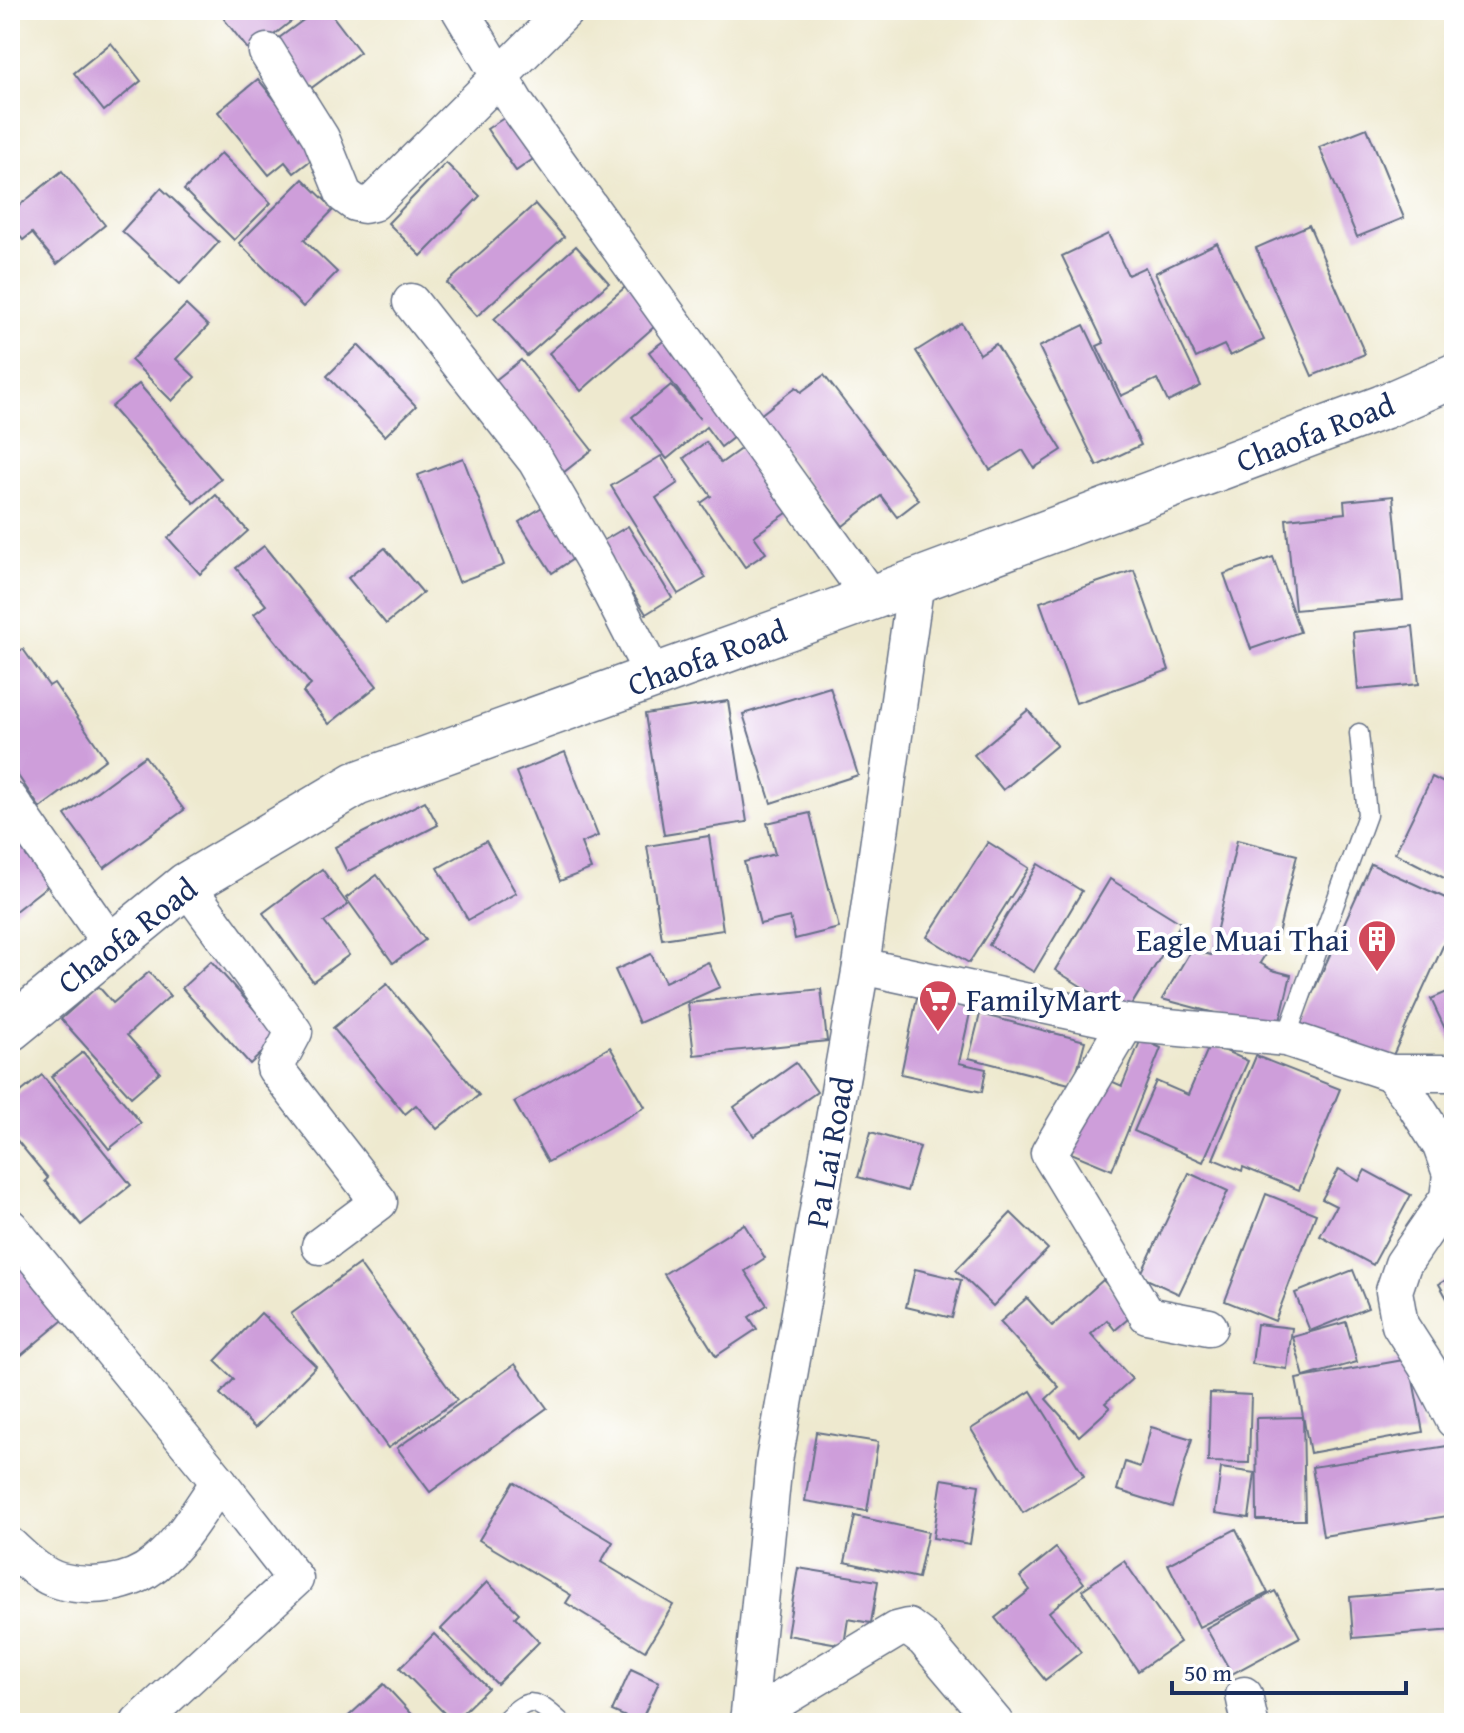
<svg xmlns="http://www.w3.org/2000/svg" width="1464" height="1733" viewBox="0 0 1464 1733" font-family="'Gentium Book Plus',serif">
<rect width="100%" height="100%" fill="#fff"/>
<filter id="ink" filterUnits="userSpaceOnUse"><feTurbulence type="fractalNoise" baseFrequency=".0125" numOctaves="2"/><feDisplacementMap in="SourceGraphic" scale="16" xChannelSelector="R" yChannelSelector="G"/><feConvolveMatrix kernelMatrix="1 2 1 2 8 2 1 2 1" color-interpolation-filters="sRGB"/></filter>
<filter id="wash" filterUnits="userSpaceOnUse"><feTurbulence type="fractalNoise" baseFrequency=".006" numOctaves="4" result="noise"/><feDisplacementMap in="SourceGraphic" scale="32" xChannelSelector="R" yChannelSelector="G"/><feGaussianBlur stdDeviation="1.8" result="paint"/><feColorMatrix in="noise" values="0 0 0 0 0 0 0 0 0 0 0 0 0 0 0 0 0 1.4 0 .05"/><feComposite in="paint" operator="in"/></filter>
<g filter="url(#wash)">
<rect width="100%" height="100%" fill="#eee9cf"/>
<g id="blocks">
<g fill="#ce9eda">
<polygon points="236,10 301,10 303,12 251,53 224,19"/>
<polygon points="317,10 328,10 360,52 310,89 275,41"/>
<polygon points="111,43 141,81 104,111 74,73"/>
<polygon points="258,79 319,154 294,173 285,162 269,175 218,112"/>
<polygon points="507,116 536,157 516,171 487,129"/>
<polygon points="1367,128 1404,218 1357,237 1319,147"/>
<polygon points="221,153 271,203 234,240 184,190"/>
<polygon points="446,163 480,196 421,256 388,223"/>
<polygon points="62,171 105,225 57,264 32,233 23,240 10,223 10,213"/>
<polygon points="303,179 334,209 304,240 337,272 303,307 239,243"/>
<polygon points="161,188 219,242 180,284 122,231"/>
<polygon points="535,204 564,237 477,316 447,283"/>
<polygon points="1309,225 1365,354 1312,376 1256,248"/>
<polygon points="1108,234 1128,275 1145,267 1201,386 1168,402 1157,379 1121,396 1097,346 1104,343 1062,256"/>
<polygon points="1217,243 1264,340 1230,356 1224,345 1196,358 1155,273"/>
<polygon points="576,246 609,283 527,356 494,319"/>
<polygon points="631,282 663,319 581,391 549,353"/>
<polygon points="186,305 208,326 176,359 195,377 172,401 131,360"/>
<polygon points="961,323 980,354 996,344 1062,450 1034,468 1023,450 990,470 916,351"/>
<polygon points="1084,325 1141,445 1097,466 1039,347"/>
<polygon points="670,336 743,430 721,447 706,427 667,459 632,417 671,385 700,419 649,352"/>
<polygon points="358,345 416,406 385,436 327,376"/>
<polygon points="521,360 592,450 559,476 488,386"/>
<polygon points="824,375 919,500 897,517 881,496 843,526 759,416 796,387 801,392"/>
<polygon points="139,384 221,479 194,503 111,407"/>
<polygon points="706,442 721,463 749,443 794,508 754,536 766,553 745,567 701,503 711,496 684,458"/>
<polygon points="661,456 678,483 656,498 706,578 678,594 611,486"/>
<polygon points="463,458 504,565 459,582 418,475"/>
<polygon points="216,495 248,531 200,574 168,538"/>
<polygon points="1393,496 1403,600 1295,610 1286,519 1345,513 1344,501"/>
<polygon points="553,500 585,551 552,573 519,522"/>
<polygon points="628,526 672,598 646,614 601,542"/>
<polygon points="264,546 377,686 329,724 303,692 311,685 254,614 266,605 236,568"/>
<polygon points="385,548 423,593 386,624 348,578"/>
<polygon points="1273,557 1300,632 1251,649 1224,574"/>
<polygon points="1134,570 1169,670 1076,703 1040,602"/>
<polygon points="1413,626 1419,684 1358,690 1353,632"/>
<polygon points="23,649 49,686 54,683 106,759 40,808 10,764 10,657"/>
<polygon points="830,687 858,775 771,803 743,714"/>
<polygon points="728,701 747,822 664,835 645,714"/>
<polygon points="1028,710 1057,745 1003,790 974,755"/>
<polygon points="565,752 598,836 581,843 591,869 560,881 516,772"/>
<polygon points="145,756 184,810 104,868 65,815"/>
<polygon points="1432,777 1454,788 1454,883 1395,853"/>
<polygon points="425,801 438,825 347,872 335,847"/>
<polygon points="810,813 839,928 795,939 790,917 760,924 744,862 775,854 767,823"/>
<polygon points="15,828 55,880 10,915 10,831"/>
<polygon points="709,836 723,930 662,939 647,846"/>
<polygon points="1237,840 1297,855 1278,934 1260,963 1272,970 1291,975 1280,1021 1275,1029 1162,999 1191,950 1211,955"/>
<polygon points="486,841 516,893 468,920 438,868"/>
<polygon points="988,842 1029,868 969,963 927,937"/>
<polygon points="1038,864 1082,891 1034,972 989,945"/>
<polygon points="1371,864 1454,902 1454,922 1389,1064 1299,1023"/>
<polygon points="322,869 348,905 324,922 349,955 313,981 263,913"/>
<polygon points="377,875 425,940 393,963 346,898"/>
<polygon points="1110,879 1181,923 1126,1014 1055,970"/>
<polygon points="651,954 665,982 708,962 720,987 639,1023 615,970"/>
<polygon points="211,961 279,1037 250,1064 182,988"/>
<polygon points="149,972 170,996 127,1035 160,1072 131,1097 61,1019 98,986 113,1003"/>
<polygon points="387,984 479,1095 437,1129 416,1105 405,1114 333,1028"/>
<polygon points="821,989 827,1041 694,1055 688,1003"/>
<polygon points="1454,989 1454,1048 1431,999"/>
<polygon points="918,993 972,1004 959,1063 986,1069 982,1092 901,1074"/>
<polygon points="980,1014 1085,1041 1073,1085 969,1058"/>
<polygon points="1141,1039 1161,1048 1112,1170 1071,1153 1102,1077 1122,1086"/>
<polygon points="1210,1044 1248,1061 1203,1162 1134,1131 1156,1081 1188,1095"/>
<polygon points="610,1047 645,1107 548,1162 514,1102"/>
<polygon points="83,1052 141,1123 109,1149 51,1077"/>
<polygon points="1256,1056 1340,1089 1299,1190 1243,1167 1242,1171 1213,1159"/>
<polygon points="796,1063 817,1092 754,1136 734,1107"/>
<polygon points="42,1075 131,1185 81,1225 45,1181 48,1178 10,1132 10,1101"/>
<polygon points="871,1132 920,1147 907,1191 858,1177"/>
<polygon points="1339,1169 1359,1181 1365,1170 1411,1195 1373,1265 1320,1236 1336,1206 1322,1199"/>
<polygon points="1189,1173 1228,1191 1179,1294 1140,1276"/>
<polygon points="1266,1194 1316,1214 1275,1321 1225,1301"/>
<polygon points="1011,1213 1048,1249 993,1306 956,1270"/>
<polygon points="744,1224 765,1258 745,1271 767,1305 749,1317 757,1329 716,1356 664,1274"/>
<polygon points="10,1247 68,1316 19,1357 10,1346"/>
<polygon points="359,1264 457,1400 388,1448 291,1314"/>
<polygon points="915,1269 961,1280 952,1318 906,1307"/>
<polygon points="1353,1270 1368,1308 1310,1331 1295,1293"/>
<polygon points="1454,1275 1454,1311 1439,1284"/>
<polygon points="1103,1280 1134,1314 1115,1330 1107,1320 1091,1334 1132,1379 1105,1403 1110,1408 1079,1436 1046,1399 1059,1387 1000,1322 1027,1298 1052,1326"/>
<polygon points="261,1313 316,1366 255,1428 220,1394 234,1379 215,1361"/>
<polygon points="1346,1322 1357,1362 1304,1377 1293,1337"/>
<polygon points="1257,1324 1292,1328 1287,1369 1252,1364"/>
<polygon points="1409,1359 1423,1432 1310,1453 1296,1379"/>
<polygon points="515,1364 547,1408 430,1492 397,1448"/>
<polygon points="1031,1391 1084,1476 1023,1513 971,1429"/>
<polygon points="1210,1393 1251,1395 1249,1463 1208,1462"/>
<polygon points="1303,1417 1305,1520 1257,1520 1256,1418"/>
<polygon points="1151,1427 1192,1439 1172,1507 1117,1490 1125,1462 1140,1467"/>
<polygon points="816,1432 878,1442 867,1511 805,1501"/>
<polygon points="1454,1445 1454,1515 1323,1536 1312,1467"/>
<polygon points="1221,1468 1255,1473 1249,1518 1215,1513"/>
<polygon points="942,1479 979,1485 970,1544 933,1538"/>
<polygon points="514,1482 613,1542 601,1562 673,1605 645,1651 566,1603 571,1595 479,1540"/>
<polygon points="855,1516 928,1532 918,1578 845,1562"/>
<polygon points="1236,1529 1268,1593 1199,1627 1168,1564"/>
<polygon points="1056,1548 1084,1583 1049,1612 1081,1652 1045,1680 995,1618 1030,1590 1020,1577"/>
<polygon points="1124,1561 1180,1642 1138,1671 1082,1590"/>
<polygon points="798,1568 878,1581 871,1623 848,1619 844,1645 787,1635"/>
<polygon points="487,1582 519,1613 515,1617 539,1642 497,1684 441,1629"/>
<polygon points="1454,1588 1454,1630 1353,1638 1350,1597"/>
<polygon points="1275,1591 1300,1637 1232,1674 1206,1628"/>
<polygon points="434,1634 488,1688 453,1722 400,1668"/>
<polygon points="631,1669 659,1682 640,1723 612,1711"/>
<polygon points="384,1684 420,1723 341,1723"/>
</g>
</g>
</g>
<g filter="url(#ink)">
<use href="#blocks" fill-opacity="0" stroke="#657086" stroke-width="2"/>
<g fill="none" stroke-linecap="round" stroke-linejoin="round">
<g stroke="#657086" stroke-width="21">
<g id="lane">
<polyline points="1286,1038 1367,815 1359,733"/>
<path d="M502 1723C529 1696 533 1697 562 1723"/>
</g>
</g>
<g stroke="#657086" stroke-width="39">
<g id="street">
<polyline points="460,10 518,107 871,598"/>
<polyline points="267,52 321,138 344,195 355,203 364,205 373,203 566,10"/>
<polyline points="411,302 536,461 596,564 654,677"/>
<polyline points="10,800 111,945"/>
<polyline points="186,885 294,1032 275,1068 379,1202 320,1246"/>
<polyline points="861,966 1126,1023 1286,1038 1391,1073 1454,1073"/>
<polyline points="1126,1023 1049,1153 1147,1315 1209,1327"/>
<polyline points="1391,1073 1410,1097 1441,1146 1451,1174 1448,1198 1403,1264 1394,1291 1400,1325 1427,1367 1454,1420"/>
<polyline points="10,1227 219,1482 295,1579 139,1723"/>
<path d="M10 1546C24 1559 41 1576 60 1581 91 1589 130 1585 155 1564 181 1543 200 1509 219 1482"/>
<polyline points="1244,1695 1250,1723"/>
<polyline points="748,1719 896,1630 908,1627 924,1639 995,1723"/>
<polyline points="748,1723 774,1461 861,966 916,581"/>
</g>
</g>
<g stroke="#657086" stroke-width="47">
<polyline id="secondary" points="10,1029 186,885 356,784 871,598 1383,407 1454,376"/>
</g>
<use href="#lane" stroke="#fff" stroke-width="18"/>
<use href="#street" stroke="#fff" stroke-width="36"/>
<use href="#secondary" stroke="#fff" stroke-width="44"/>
</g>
</g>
<defs>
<g id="building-pin" transform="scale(2)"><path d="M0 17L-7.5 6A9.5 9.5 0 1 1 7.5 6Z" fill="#d1495b" stroke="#fff"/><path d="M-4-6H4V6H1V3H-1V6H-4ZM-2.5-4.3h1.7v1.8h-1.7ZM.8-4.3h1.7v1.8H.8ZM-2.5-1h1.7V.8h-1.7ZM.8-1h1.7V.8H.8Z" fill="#fff"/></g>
<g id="supermarket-pin" transform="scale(2)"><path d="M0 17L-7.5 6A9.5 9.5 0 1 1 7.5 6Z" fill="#d1495b" stroke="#fff"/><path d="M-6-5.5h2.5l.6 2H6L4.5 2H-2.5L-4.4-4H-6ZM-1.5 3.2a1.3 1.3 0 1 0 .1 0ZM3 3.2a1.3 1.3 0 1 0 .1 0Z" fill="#fff"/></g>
</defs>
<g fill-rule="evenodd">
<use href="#building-pin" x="1377" y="939"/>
<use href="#supermarket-pin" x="938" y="999"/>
</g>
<g text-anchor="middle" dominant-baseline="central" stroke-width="8" stroke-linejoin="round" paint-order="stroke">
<g font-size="32" fill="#1b2f5e" stroke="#fff">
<text transform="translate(1315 432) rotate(-21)">Chaofa Road</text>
<text transform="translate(707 657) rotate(-20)">Chaofa Road</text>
<text transform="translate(127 935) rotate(-38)">Chaofa Road</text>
<text transform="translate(829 1152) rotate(-80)">Pa Lai Road</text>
</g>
<g font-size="32" fill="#1b2f5e" stroke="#fff" text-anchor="end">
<text x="1349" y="939">Eagle Muai Thai</text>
<text x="966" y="999" text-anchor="start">FamilyMart</text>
</g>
</g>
<rect width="1464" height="1733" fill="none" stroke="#fff" stroke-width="40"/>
<path d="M1172 1681v12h234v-12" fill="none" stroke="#1b2f5e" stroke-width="4"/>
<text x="1184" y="1681" font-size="24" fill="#1b2f5e" stroke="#ffffff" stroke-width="6" paint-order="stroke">50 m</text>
</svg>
